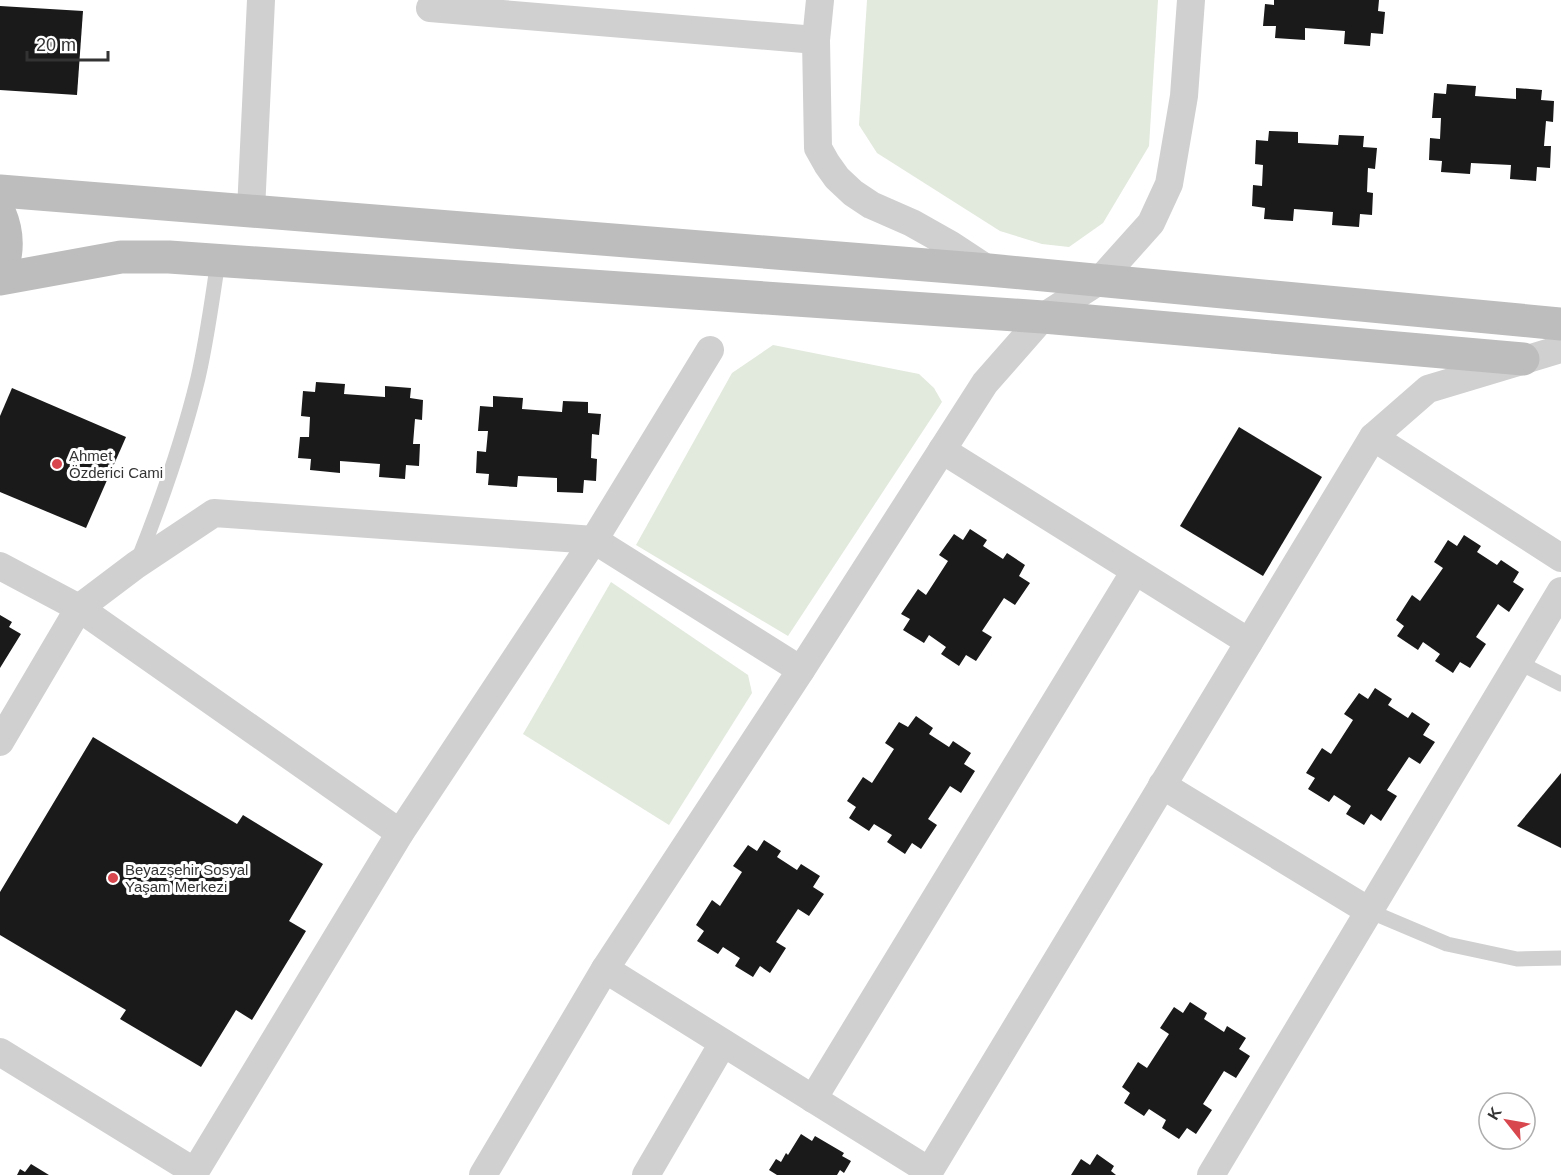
<svg xmlns="http://www.w3.org/2000/svg" width="1561" height="1175" viewBox="0 0 1561 1175" font-family="Helvetica,sans-serif">
<rect width="100%" height="100%" fill="#fff"/>
<g fill="#e2e9dd">
<polygon points="867,0 1158,0 1149,146 1103,223 1069,247 1042,244 1000,231 877,153 859,125"/>
<polygon points="773,345 919,374 934,388 942,402 788,636 636,545 732,373"/>
<polygon points="611,582 748,675 752,693 669,825 523,734"/>
</g>
<g fill="#1a1a1a">
<polygon points="1274,0 1379,0 1378,11 1385,12 1383,34 1371,33 1370,46 1344,44 1345,31 1305,28 1305,40 1275,38 1276,26 1263,26 1265,4 1274,5"/>
<polygon points="0,6 83,11 77,95 0,90"/>
<polygon points="1447,84 1476,86 1475,96 1516,99 1516,88 1542,90 1541,100 1554,101 1553,122 1546,121 1544,146 1551,146 1550,168 1537,167 1536,181 1510,179 1511,165 1471,163 1470,174 1441,172 1442,161 1429,160 1430,138 1440,139 1441,118 1432,118 1434,93 1446,94"/>
<polygon points="1269,131 1298,132 1298,143 1338,145 1339,135 1364,136 1363,147 1377,148 1375,169 1368,168 1367,192 1373,193 1372,215 1360,214 1359,227 1332,225 1333,212 1294,209 1293,221 1264,219 1265,208 1252,206 1253,185 1262,186 1263,165 1255,164 1256,140 1268,141"/>
<polygon points="316,382 345,384 344,394 385,397 385,386 411,388 410,398 423,400 422,420 415,419 413,444 420,444 419,466 406,465 405,479 379,477 380,464 340,461 340,473 310,470 311,459 298,458 300,437 309,437 310,417 301,416 303,391 315,392"/>
<polygon points="12,388 126,437 86,528 0,492 0,416"/>
<polygon points="493,396 523,398 522,409 562,412 563,401 588,402 588,413 601,414 599,435 592,434 591,458 597,459 596,481 584,480 583,493 557,492 557,478 518,476 517,487 488,485 489,474 476,473 477,451 486,452 488,431 478,431 480,406 493,407"/>
<polygon points="1239,427 1322,477 1263,576 1180,526"/>
<polygon points="970,529 987,540 983,546 1003,559 1007,553 1025,565 1019,576 1030,583 1015,605 1004,598 982,631 992,637 976,661 966,655 959,666 941,654 946,647 929,635 924,643 903,630 910,619 901,614 918,589 926,595 948,561 939,555 954,534 963,540"/>
<polygon points="1464,535 1481,546 1477,552 1497,565 1501,560 1519,572 1513,582 1524,589 1509,612 1498,604 1476,637 1486,644 1470,668 1460,662 1453,673 1435,661 1440,654 1423,642 1418,650 1397,636 1404,626 1396,620 1412,595 1420,601 1443,568 1434,562 1448,540 1457,546"/>
<polygon points="0,615 12,622 9,627 21,634 0,668"/>
<polygon points="1375,688 1392,699 1388,705 1408,718 1412,712 1430,724 1423,735 1435,742 1420,764 1409,757 1387,790 1397,796 1381,821 1371,814 1364,825 1346,814 1351,806 1334,795 1329,802 1308,789 1315,778 1306,773 1322,748 1331,754 1353,720 1344,714 1359,693 1368,699"/>
<polygon points="916,716 933,728 929,734 949,747 953,741 971,753 964,764 975,771 961,793 950,786 928,819 937,825 921,849 912,843 905,854 887,842 892,835 874,824 869,831 849,818 856,807 847,801 863,777 872,783 894,749 885,743 899,722 908,727"/>
<polygon points="93,737 237,824 243,815 323,864 289,921 306,931 252,1020 236,1010 201,1067 120,1019 126,1010 0,935 0,892"/>
<polygon points="1561,773 1561,848 1517,826"/>
<polygon points="764,840 781,851 777,857 797,870 801,864 820,876 813,887 824,894 809,916 798,909 776,942 786,948 770,973 760,966 753,977 735,966 740,958 723,947 718,954 697,941 704,931 696,925 712,900 720,906 742,872 733,866 748,845 757,851"/>
<polygon points="1190,1002 1207,1013 1204,1019 1224,1032 1227,1026 1246,1038 1239,1049 1250,1056 1236,1078 1224,1071 1203,1104 1212,1110 1196,1134 1187,1128 1179,1139 1162,1128 1166,1120 1149,1109 1144,1116 1124,1103 1130,1093 1122,1087 1138,1062 1147,1068 1169,1034 1160,1028 1174,1007 1183,1013"/>
<polygon points="801,1134 812,1141 815,1136 844,1153 842,1156 851,1161 844,1173 840,1170 837,1175 777,1175 769,1170 776,1159 781,1162 786,1153 788,1155"/>
<polygon points="1097,1154 1114,1166 1111,1171 1116,1175 1071,1175 1081,1159 1090,1165"/>
<polygon points="31,1164 49,1175 17,1175 20,1169 25,1172"/>
</g>
<g fill="none" stroke-linecap="round" stroke-linejoin="round">
<g stroke="#d0d0d0" stroke-width="15">
<path d="M138 560C162 500 183 440 198 378 207 339 212 300 218 261"/>
<polyline points="1518,662 1561,684"/>
<polyline points="1369,911 1447,944 1517,959 1561,958"/>
</g>
<g stroke="#d0d0d0" stroke-width="28">
<polyline points="820,0 816,40 818,148 827,164 837,178 853,193 871,205 912,223 951,245 989,270"/>
<polyline points="430,8 816,40"/>
<polyline points="251,210 261,0"/>
<polyline points="1373,437 1561,558"/>
<polyline points="942,450 1249,642"/>
<polyline points="0,566 79,608 400,833"/>
<polyline points="0,742 79,608 136,565 214,513 594,540 801,670"/>
<polyline points="1162,785 1369,911"/>
<polyline points="605,969 929,1171"/>
<polyline points="0,1052 195,1172"/>
<polyline points="813,1099 1135,571"/>
<polyline points="193,1175 400,833 594,540 710,350"/>
<polyline points="483,1175 605,969 801,670 985,383 1043,317 1099,281 1151,223 1169,184 1184,96 1191,0"/>
<polyline points="646,1175 723,1043"/>
<polyline points="927,1175 1373,437 1428,389 1561,349"/>
<polyline points="1211,1175 1561,591"/>
</g>
<g stroke="#bdbdbd" stroke-width="33">
<polyline points="0,191 989,270 1561,324"/>
<path d="M0 214C9 235 8 254 0 274"/>
<polyline points="0,279 121,257 169,257 1043,317 1523,359"/>
</g>
</g>
<g fill="#d8464e" stroke="#fff" stroke-width="2">
<circle cx="57" cy="464" r="6"/>
<circle cx="113" cy="878" r="6"/>
</g>
<g text-anchor="middle" dominant-baseline="central" stroke-width="6" stroke-linejoin="round" paint-order="stroke">
<g font-size="15" fill="#333" stroke="#fff" text-anchor="start">
<text x="69" y="455">Ahmet<tspan x="69" dy="17">Özderici Cami</tspan></text>
<text x="125" y="869">Beyazşehir Sosyal<tspan x="125" dy="17">Yaşam Merkezi</tspan></text>
</g>
</g>
<g transform="translate(1507 1121) rotate(301)"><circle r="28" fill="#ffffff" stroke="#adadad" stroke-width="1.5"/>
<path d="M0-4.5L10 22L0 15L-10 22Z" fill="#d8464e"/>
<text y="-9" font-size="16" font-weight="bold" text-anchor="middle" fill="#333333">K</text>
</g>
<path d="M27 51v9h81v-9" fill="none" stroke="#333333" stroke-width="3"/>
<text x="36" y="51" font-size="18" fill="#333333" stroke="#ffffff" stroke-width="4.5" paint-order="stroke">20 m</text>
</svg>
